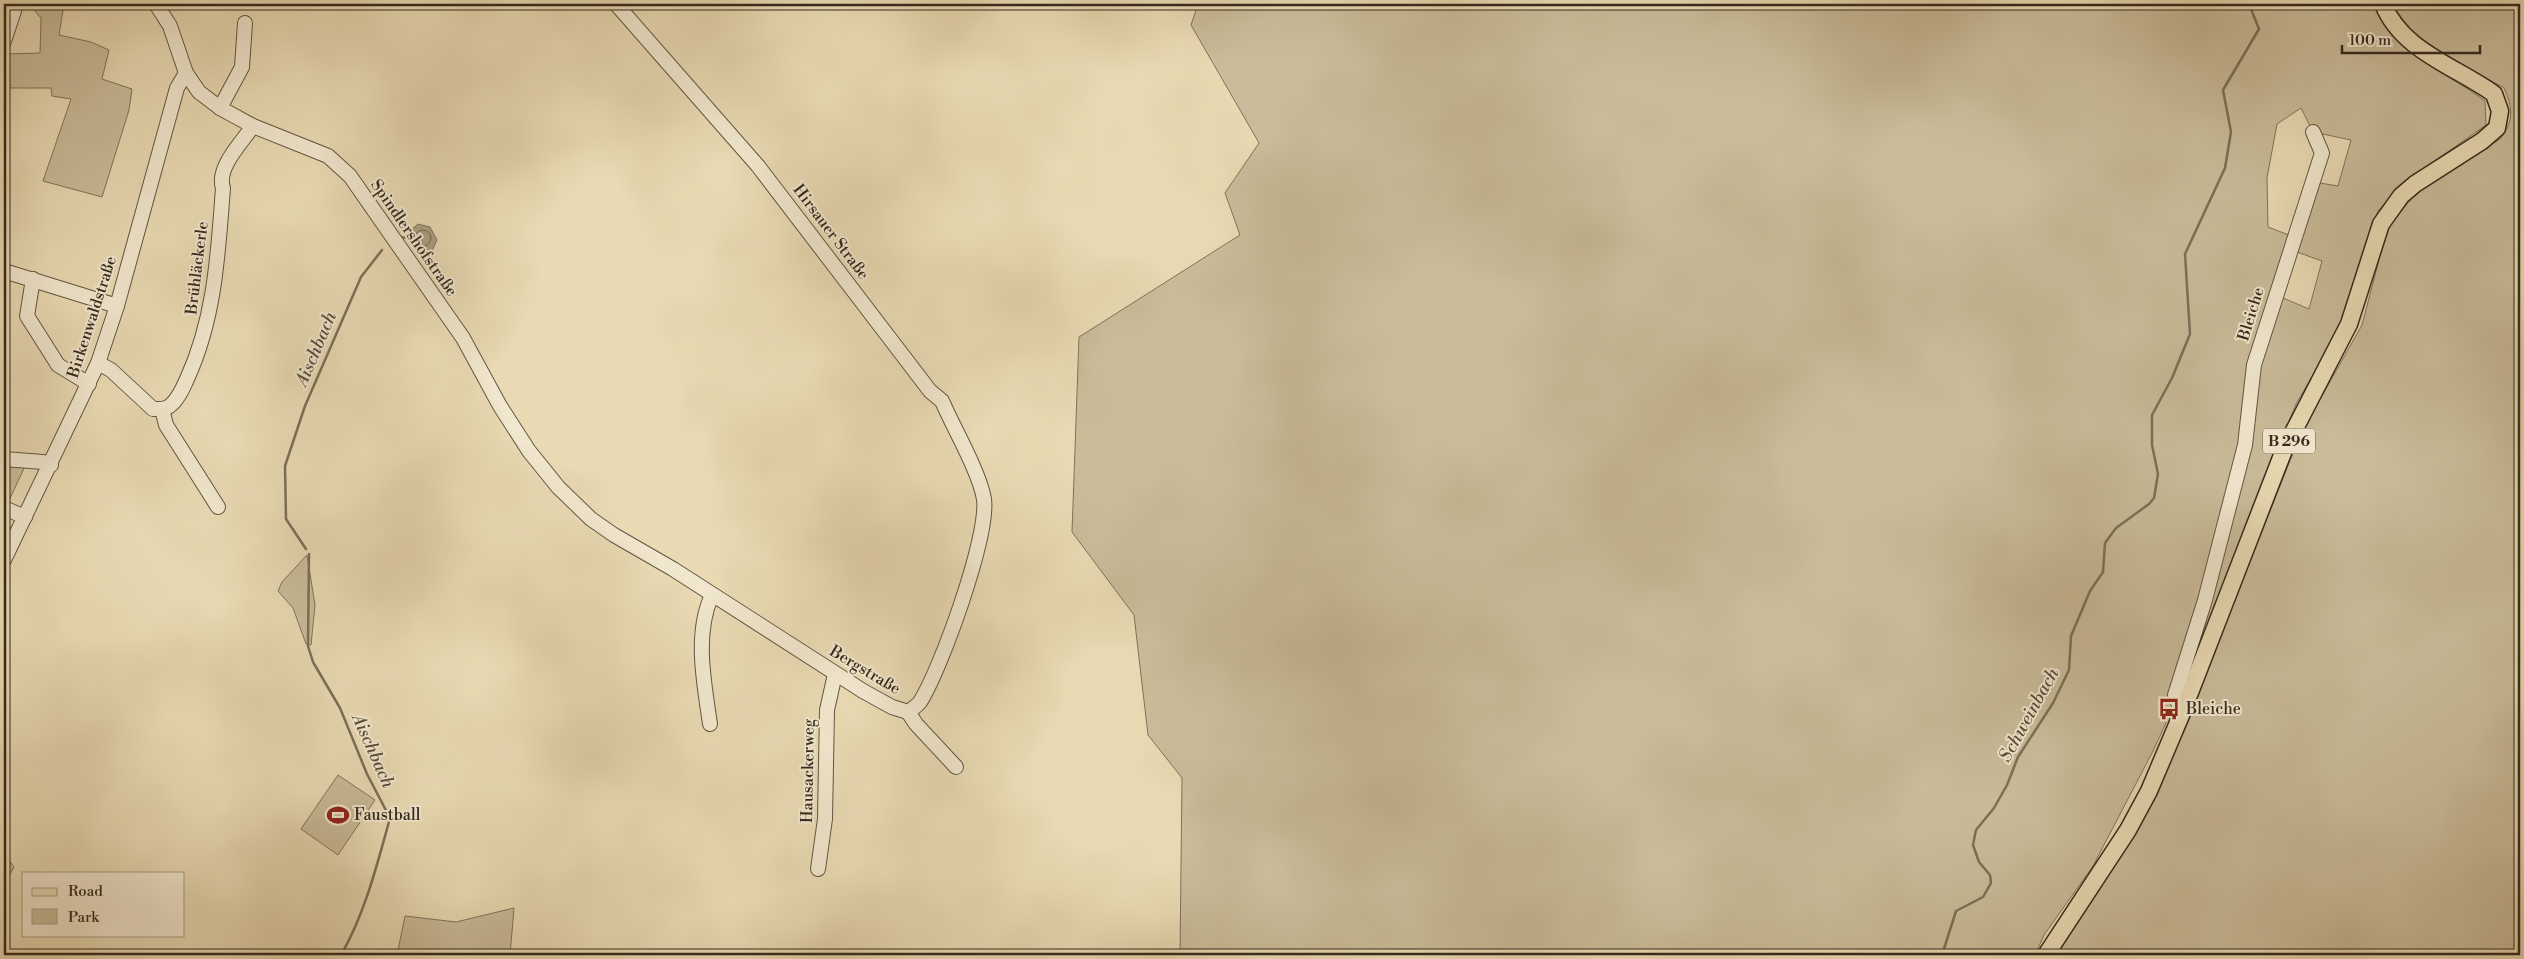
<svg xmlns="http://www.w3.org/2000/svg" width="2524" height="959" viewBox="0 0 2524 959" font-family="'Libre Bodoni',serif">
<rect width="100%" height="100%" fill="#e9dab3"/>
<filter id="stains"><feTurbulence type="fractalNoise" baseFrequency=".004" numOctaves="4"/><feColorMatrix values="0 0 0 0 .2 0 0 0 0 .09 0 0 0 0 .02 0 0 0 .5 -.17"/></filter>
<radialGradient id="worn" r=".72"><stop offset=".6" stop-color="#630" stop-opacity="0"/><stop offset="1" stop-color="#630" stop-opacity=".3"/></radialGradient>
<g fill="#cabc9a" stroke="#7f735c" fill-rule="evenodd">
<polygon points="35,4 64,4 59,35 91,42 109,50 102,79 132,89 129,110 102,197 43,181 71,99 52,96 51,88 4,88 4,54 40,53 41,18 35,11"/>
<path d="M1198 4H2375C2395 57 2443 69 2485 101L2486 125 2402 184 2378 211 2337 333 2296 404 2185 682 2153 751 2093 866 2044 935 2035 955H1180L1182 778 1148 735 1134 615 1072 532 1079 337 1240 235 1225 193 1259 143 1191 25ZM2301 108 2313 132 2351 140 2338 186 2320 183 2297 252 2322 261 2309 309 2276 295 2294 237 2268 227 2267 178 2277 124Z"/>
<path d="M2391 4H2520V955H2056L2185 724 2301 433 2362 325 2387 229 2415 194 2500 139C2514 121 2513 108 2504 88L2421 42Z"/>
<polygon points="4,464 25,466 7,505 4,503"/>
<polygon points="307,555 315,605 311,645 306,644 293,608 278,591 282,582"/>
<polygon points="338,775 375,800 338,855 301,829"/>
<polygon points="4,853 14,867 4,885"/>
<polygon points="514,908 510,955 397,955 405,916 456,922"/>
</g>
<path fill="#ab9e80" stroke="#7b7058" d="M418 224 430 227 437 240 432 251C418 251 410 246 411 230Z"/>
<g fill="none" stroke-linecap="round" stroke-linejoin="round">
<circle stroke="#70644e" stroke-width="1" cx="423" cy="238" r="8"/>
<g stroke="#7b7058" stroke-width="2.5">
<polyline points="400,237 410,238"/>
<polyline points="306,549 286,519 285,466 305,406 361,277 382,250"/>
<path d="M309 554 308 646 313 662 340 708 367 774 390 818C377 865 365 913 341 955"/>
<polyline points="1942,955 1956,911 1983,897 1991,883 1990,875 1979,862 1973,845 1976,830 1994,808 2007,785 2018,757 2053,703 2069,670 2071,636 2090,591 2103,572 2105,543 2116,528 2149,504 2154,498 2158,474 2152,445 2152,415 2172,378 2190,334 2185,254 2225,168 2231,132 2223,90 2259,29 2249,4"/>
</g>
<g stroke="#615642" stroke-width="16">
<g id="minor">
<path d="M156 4 170 26 186 73 199 92 220 108 253 126 328 156 350 176 463 338 500 406 529 451 558 487 591 519 614 535 673 569 863 691 892 707 908 712C912 709 917 706 920 702 941 669 989 536 984 499 979 471 954 429 942 401L930 391 758 166 616 4"/>
<polyline points="4,41 14,11 14,4"/>
<polyline points="220,108 242,67 245,23"/>
<polyline points="4,271 117,306"/>
<polyline points="33,279 27,316 58,365 89,384"/>
<path d="M98 363 111 370 153 409C158 409 163 410 168 407 177 402 183 388 187 379 215 318 218 254 223 188 216 168 242 142 253 126"/>
<polyline points="162,409 166,425 218,507"/>
<polyline points="4,459 43,462 51,465"/>
<polyline points="4,508 25,517"/>
<polyline points="4,560 98,363 117,306 177,88 186,73"/>
<polyline points="908,712 916,724 956,767"/>
<polyline points="2182,713 2175,695 2205,600 2245,445 2254,365 2322,153 2313,132"/>
<path d="M710 724C704 682 694 634 712 595"/>
<polyline points="818,869 825,819 827,710 835,674"/>
</g>
</g>
<g stroke="#342a1d" stroke-width="19">
<path id="major" d="M2046 955 2128 830 2149 791 2182 713 2284 450 2349 324 2381 224 2401 196 2415 184 2482 141 2497 128 2500 111 2494 94C2455 66 2402 51 2383 4"/>
</g>
<use href="#minor" stroke="#f1e7ce" stroke-width="14"/>
<use href="#major" stroke="#e9dab3" stroke-width="16"/>
</g>
<defs>
<g id="bus-bare" transform="scale(1.725)"><path d="M-5-6H5V4H4V6H2V4H-2V6H-4V4H-5ZM-3.5-4V0h7V-4ZM-3.5 1.2v1.5H-2V1.2ZM2 1.2v1.5H3.5V1.2Z" fill="#8f2418" stroke="#f1e7ce" stroke-width="2.5" paint-order="stroke"/></g>
<g id="stadium-bare" transform="scale(1.725)"><path d="M0-5a6.5 5 0 1 0 0 10a6.5 5 0 1 0 0-10ZM-3.5-1.8h7v3.6h-7Z" fill="#8f2418" stroke="#f1e7ce" stroke-width="2.5" paint-order="stroke"/></g>
</defs>
<g fill-rule="evenodd">
<use href="#bus-bare" x="2169" y="709"/>
<use href="#stadium-bare" x="338" y="815"/>
</g>
<g text-anchor="middle" dominant-baseline="central" stroke-width="4" stroke-linejoin="round" paint-order="stroke">
<rect fill="#f1e7ce" stroke="#6d6352" stroke-width="1" x="2263" y="428.5" width="52" height="25" rx="4"/>
<g font-size="15" font-weight="bold" fill="#342a1d">
<text x="2289" y="441">B 296</text>
</g>
<g font-size="16" fill="#342a1d" stroke="#f1e7ce">
<text transform="translate(831 232) rotate(53)">Hirsauer Straße</text>
<text transform="translate(414 238) rotate(55)">Spindlershofstraße</text>
<text transform="translate(197 268) rotate(-83)">Brühläckerle</text>
<text transform="translate(2251 314) rotate(-73)">Bleiche</text>
<text transform="translate(92 317) rotate(-72)">Birkenwaldstraße</text>
<text transform="translate(865 670) rotate(31)">Bergstraße</text>
<text transform="translate(808 771) rotate(-89)">Hausackerweg</text>
</g>
<g font-size="16" fill="#342a1d" stroke="#f1e7ce" text-anchor="start">
<text x="2186" y="709">Bleiche</text>
<text x="354" y="815">Faustball</text>
</g>
<g font-size="18" font-style="italic" fill="#584d3b" stroke="#f1e7ce">
<text transform="translate(316 349) rotate(-67)">Aischbach</text>
<text transform="translate(2029 715) rotate(-61)">Schweinbach</text>
<text transform="translate(373 751) rotate(66)">Aischbach</text>
</g>
</g>
<rect width="2524" height="959" fill="none" stroke="#e9dab3" stroke-width="20"/>
<rect x="5" y="5" width="2514" height="949" fill="none" stroke="#342a1d" stroke-width="2.5"/>
<rect x="10" y="10" width="2504" height="939" fill="none" stroke="#342a1d"/>
<rect x="22" y="872" width="162" height="65" fill="#f1e7ce" stroke="#a59b87"/>
<rect x="32" y="888" width="25" height="8" fill="#e9dab3" stroke="#a59b87"/>
<text x="68" y="896" font-size="15" fill="#342a1d">Road</text>
<rect x="32" y="909" width="25" height="15" fill="#cabc9a" stroke="#a59b87"/>
<text x="68" y="922" font-size="15" fill="#342a1d">Park</text>
<path d="M2342 45v8h138v-8" fill="none" stroke="#342a1d" stroke-width="2.5"/>
<text x="2349" y="45" font-size="15" fill="#342a1d" stroke="#f1e7ce" stroke-width="4" paint-order="stroke">100 m</text>
<rect width="100%" height="100%" filter="url(#stains)"/>
<rect width="100%" height="100%" fill="url(#worn)"/>
</svg>
